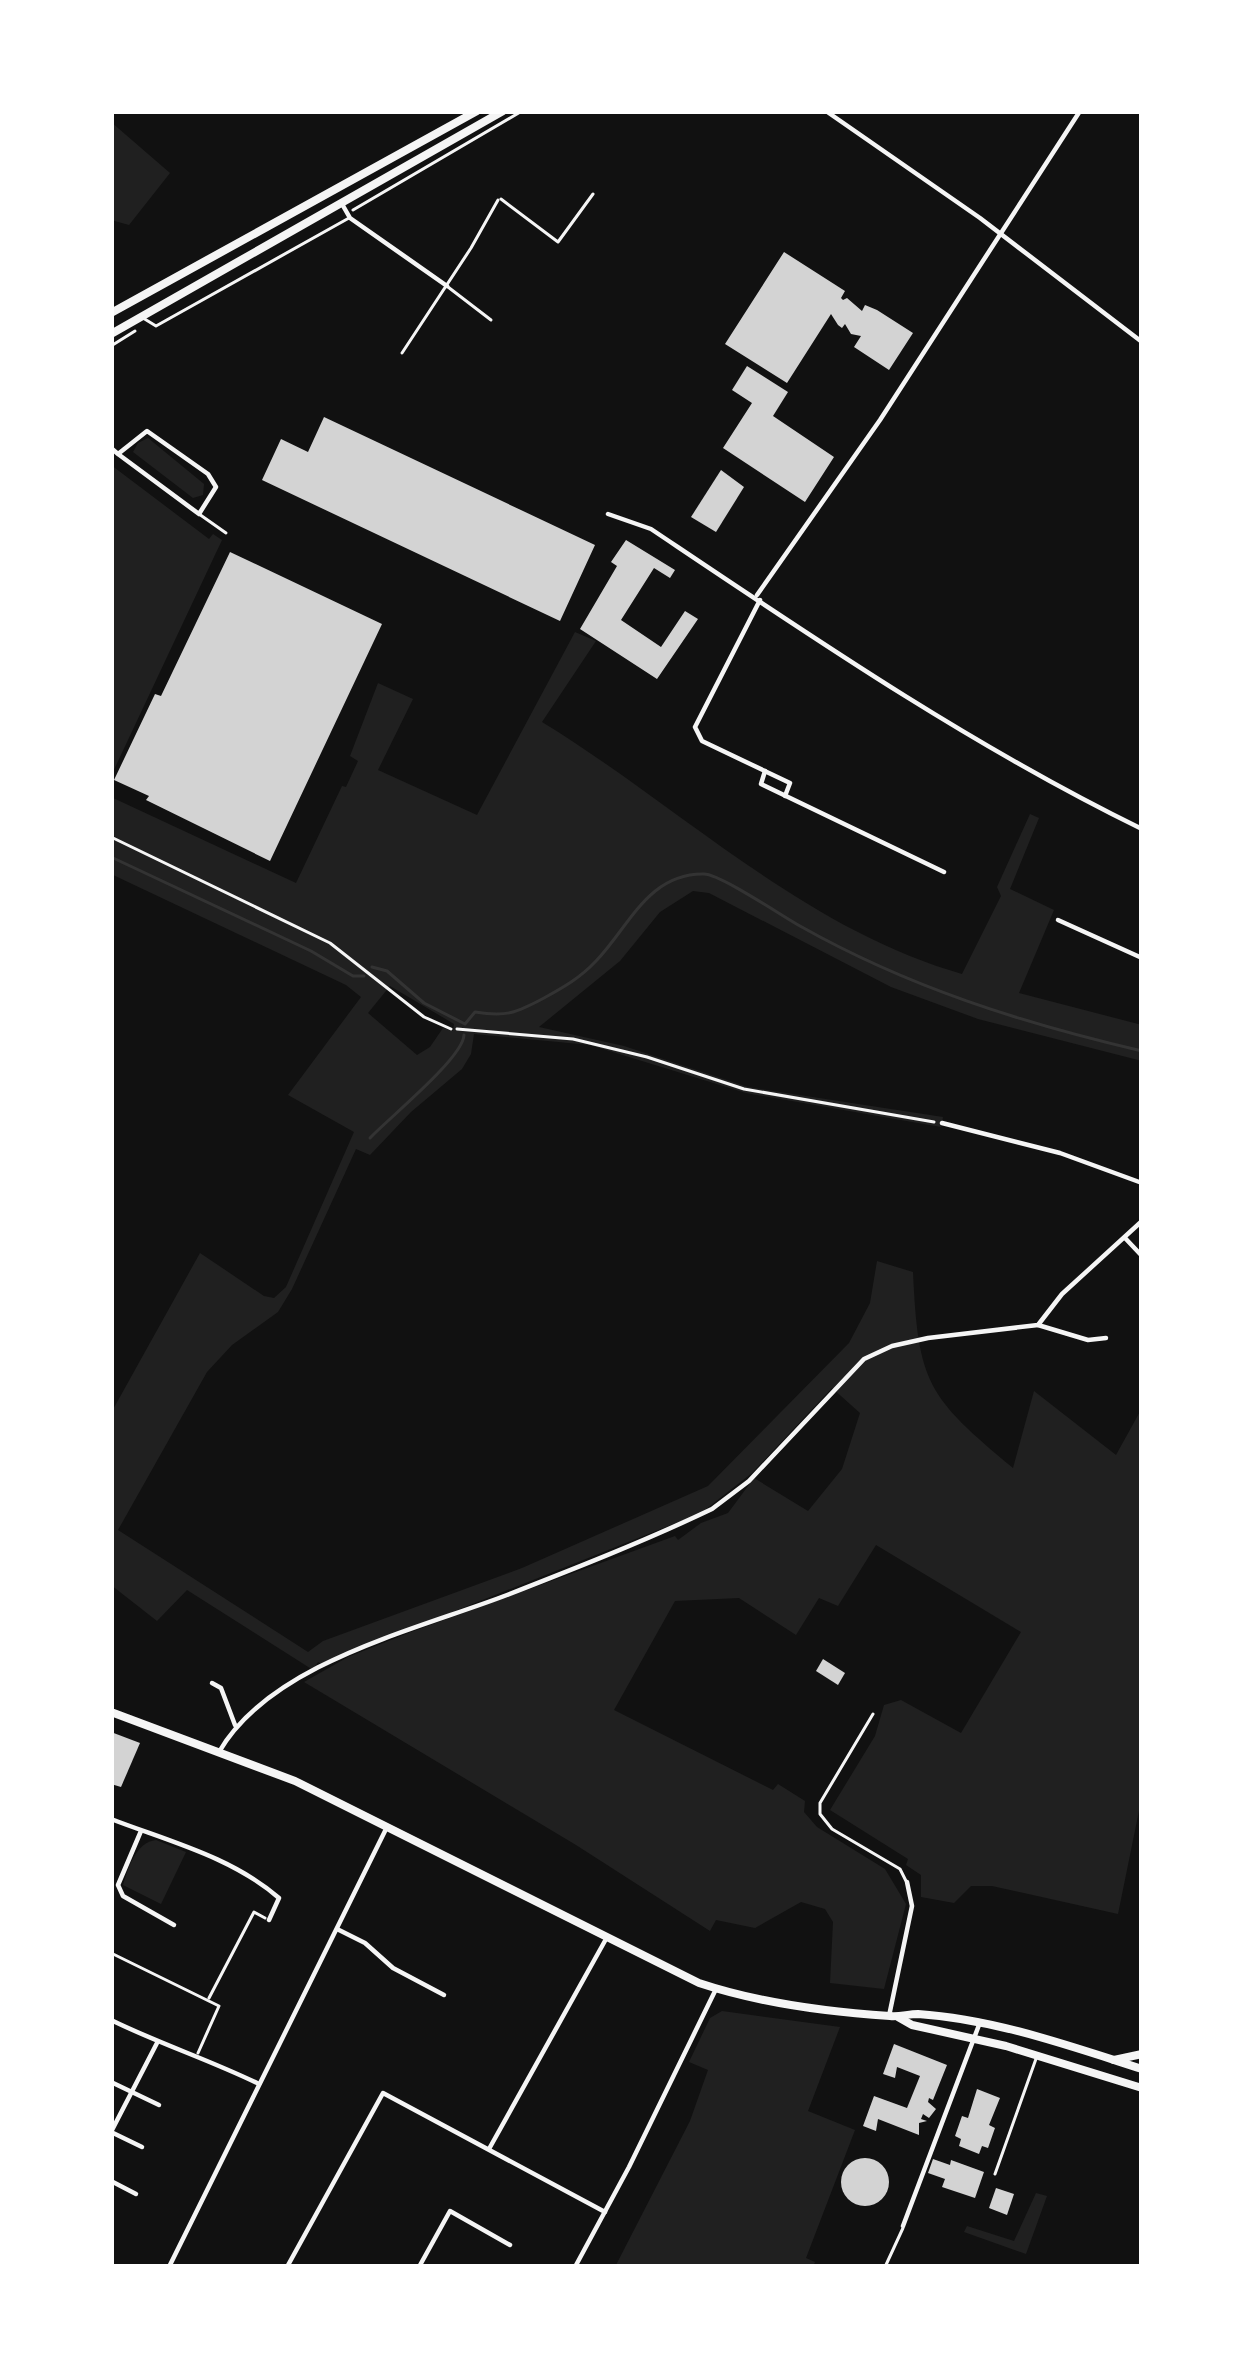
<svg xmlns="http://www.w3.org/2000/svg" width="1253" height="2378" viewBox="0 0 1253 2378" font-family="Montserrat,sans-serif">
<rect width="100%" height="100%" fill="#111"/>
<g fill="#202020" fill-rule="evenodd">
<polygon points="111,122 170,173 129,225 111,220"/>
<polygon points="148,438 204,484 203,495 193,498 133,452 138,443"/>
<polygon points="111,465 209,539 213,534 222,540 111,776"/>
<path d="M575 632 596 641 542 722C681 807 802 928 962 974L1001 896 997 887 1030 814 1039 818 1010 889 1054 910 1019 993 1142 1025V1061L978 1019 891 987 709 893 693 891 660 912 620 961 539 1027 624 1046 748 1087 943 1117 941 1127 746 1093 590 1045 474 1034 471 1054 462 1069 411 1112 370 1155 356 1149 292 1289 278 1312 232 1345 207 1372 118 1530 308 1652 323 1641 522 1568 708 1486 849 1343 870 1303 877 1261 913 1272C918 1384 928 1397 1013 1468L1034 1391 1116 1455 1142 1408V1796L1118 1914 992 1886H971L954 1903 921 1897V1875L906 1865 908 1859 830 1810 875 1736 884 1705 901 1700 961 1733 1021 1632 876 1545 838 1606 819 1598 796 1635 739 1598 675 1601 614 1710 773 1790 778 1784 805 1801 804 1812 817 1827 885 1869 906 1904 884 1989 830 1983 833 1922 825 1909 801 1902 755 1928 716 1920 710 1931 576 1845 304 1682 348 1657 411 1632 675 1536 678 1540 701 1523 728 1513 754 1478 808 1511 842 1469 860 1413 832 1388 752 1473 701 1513 322 1664 318 1662 313 1670 187 1590 157 1621 111 1585V1413L200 1253 264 1296 274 1298 286 1287 354 1132 288 1095 361 997 346 985 111 874V797L296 883 342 786 346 787 358 761 350 756 378 683 413 699 378 770 477 815ZM390 986 454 1024 453 1031 443 1028 430 1047 417 1055 368 1013Z"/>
<path d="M156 1840 186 1852 161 1904 123 1885C128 1868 136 1842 156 1840Z"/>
<polygon points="722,2011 840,2027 808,2111 855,2130 806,2258 815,2262 813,2267 615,2267 690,2121 708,2070 689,2062 710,2018"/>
<polygon points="1036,2193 1047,2196 1026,2254 964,2232 967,2226 1014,2241"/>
</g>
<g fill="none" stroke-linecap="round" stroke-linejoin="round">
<g stroke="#333" stroke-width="3">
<polyline points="111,857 311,951 353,976 364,976"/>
<path d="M372 967 387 971 424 1003 465 1024 475 1012C507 1017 516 1013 544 998 564 987 580 978 596 961 629 927 648 873 704 874 720 874 782 916 800 926 908 987 1022 1023 1142 1051"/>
<path d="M370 1138C390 1117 463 1058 464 1035"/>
</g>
</g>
<g fill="#d3d3d3">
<polygon points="784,252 845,291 841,298 843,300 847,298 862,311 865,305 877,310 913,333 889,370 854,347 861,336 851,334 845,324 842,328 838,325 831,314 787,383 725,344"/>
<polygon points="747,366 788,392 773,416 834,457 805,502 723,448 752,403 732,390"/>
<polygon points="324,417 595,545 560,621 262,480 281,439 308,452"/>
<polygon points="721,470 744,487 716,532 691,517"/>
<polygon points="626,540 675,570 670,578 654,568 621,620 661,647 685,611 698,619 657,679 580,629 617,566 611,562"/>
<polygon points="230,552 382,624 270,861 146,800 149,796 114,780 155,694 161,696"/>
<polygon points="823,1659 845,1673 838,1685 816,1671"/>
<polygon points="111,1732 140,1743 121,1787 111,1784"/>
<polygon points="894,2044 947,2065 933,2100 929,2098 928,2102 936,2109 929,2118 923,2114 921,2119 927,2121 919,2123 919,2135 878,2119 876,2131 863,2126 874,2096 907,2108 920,2076 897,2067 895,2078 883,2074"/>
<polygon points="977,2089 1000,2098 989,2125 995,2128 988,2148 982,2146 979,2154 959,2146 961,2139 955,2136 962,2116 968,2118"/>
<circle cx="865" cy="2182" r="24"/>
<polygon points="933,2159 950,2165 951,2160 984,2172 975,2198 942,2187 945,2179 928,2173"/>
<polygon points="996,2188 1014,2194 1007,2215 989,2208"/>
</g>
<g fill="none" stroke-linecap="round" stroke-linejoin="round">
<g stroke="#f5f5f5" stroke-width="3">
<polyline points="353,210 522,111"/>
<polyline points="111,346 135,331"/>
<polyline points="457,1029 573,1039 647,1057 744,1089 934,1122"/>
<polyline points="111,1953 219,2006 198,2053"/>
<polyline points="209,1998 254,1912 265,1918"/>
</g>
<g stroke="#f5f5f5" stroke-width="3">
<polyline points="501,199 558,242 593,194"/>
<polyline points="448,287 491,320"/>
<polyline points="143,318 156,326 349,218"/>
<polyline points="402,353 471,248 498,200"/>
<polyline points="199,514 226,533"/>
<polyline points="111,837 330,943 424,1017 451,1029"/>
<polyline points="873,1714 820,1803 820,1814 832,1829 900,1869 906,1881"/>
<polyline points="995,2174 1037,2056"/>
<polyline points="885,2267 903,2228"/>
</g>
<g stroke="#f5f5f5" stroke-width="4.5">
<polyline points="826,111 980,218 1142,342"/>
<polyline points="342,204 350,218 447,286"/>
<polyline points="111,448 118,454 199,514 216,487 208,474 147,431 118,454"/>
<path d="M608 514 651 529C809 635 970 745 1142 829"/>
<polyline points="757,595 880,420 1080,111"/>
<polyline points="760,600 695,727 702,741 790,783 785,796"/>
<polyline points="765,771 761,784 944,872"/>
<polyline points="1058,920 1142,958"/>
<polyline points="942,1123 1060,1153 1142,1183"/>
<polyline points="1125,1238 1142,1256"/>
<polyline points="1038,1325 1088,1340 1106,1338"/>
<polyline points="212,1683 221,1688 235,1725"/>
<path d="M219 1752C270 1663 416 1630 507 1595 576 1568 645 1541 712 1509L749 1481 864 1359 892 1346 928 1338 1038 1325 1062 1294 1142 1221"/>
<path d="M111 1819C168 1841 232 1857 279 1898L269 1920"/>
<polyline points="141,1831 118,1885 123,1896 174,1925"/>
<polyline points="337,1929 365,1943 393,1968 444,1995"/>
<polyline points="889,2016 912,1906 907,1882"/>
<path d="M111 2020C160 2044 210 2060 259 2084"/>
<polyline points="111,2082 159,2105"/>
<polyline points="111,2132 157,2043"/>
<polyline points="111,2132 142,2147"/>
<polyline points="489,2149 606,1939"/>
<polyline points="111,2181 136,2194"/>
<polyline points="903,2226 979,2025"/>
<polyline points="169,2267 387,1827"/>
<polyline points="287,2267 383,2093 605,2212"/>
<polyline points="419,2267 450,2211 510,2245"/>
<polyline points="575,2267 629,2167 716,1989"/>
</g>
<g stroke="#f5f5f5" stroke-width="8">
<path d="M111 1712 295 1781 699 1983C759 2003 827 2012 890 2016 900 2017 908 2014 918 2014 994 2019 1070 2046 1142 2069"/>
<polyline points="898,2017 912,2025 1006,2046 1142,2088"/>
<polyline points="1114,2060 1142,2054"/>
</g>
<g stroke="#f5f5f5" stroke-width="8">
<polyline points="111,313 477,111"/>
<polyline points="111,334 503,111"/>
</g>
</g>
<rect width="1253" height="2378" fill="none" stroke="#ffffff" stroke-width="228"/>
</svg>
